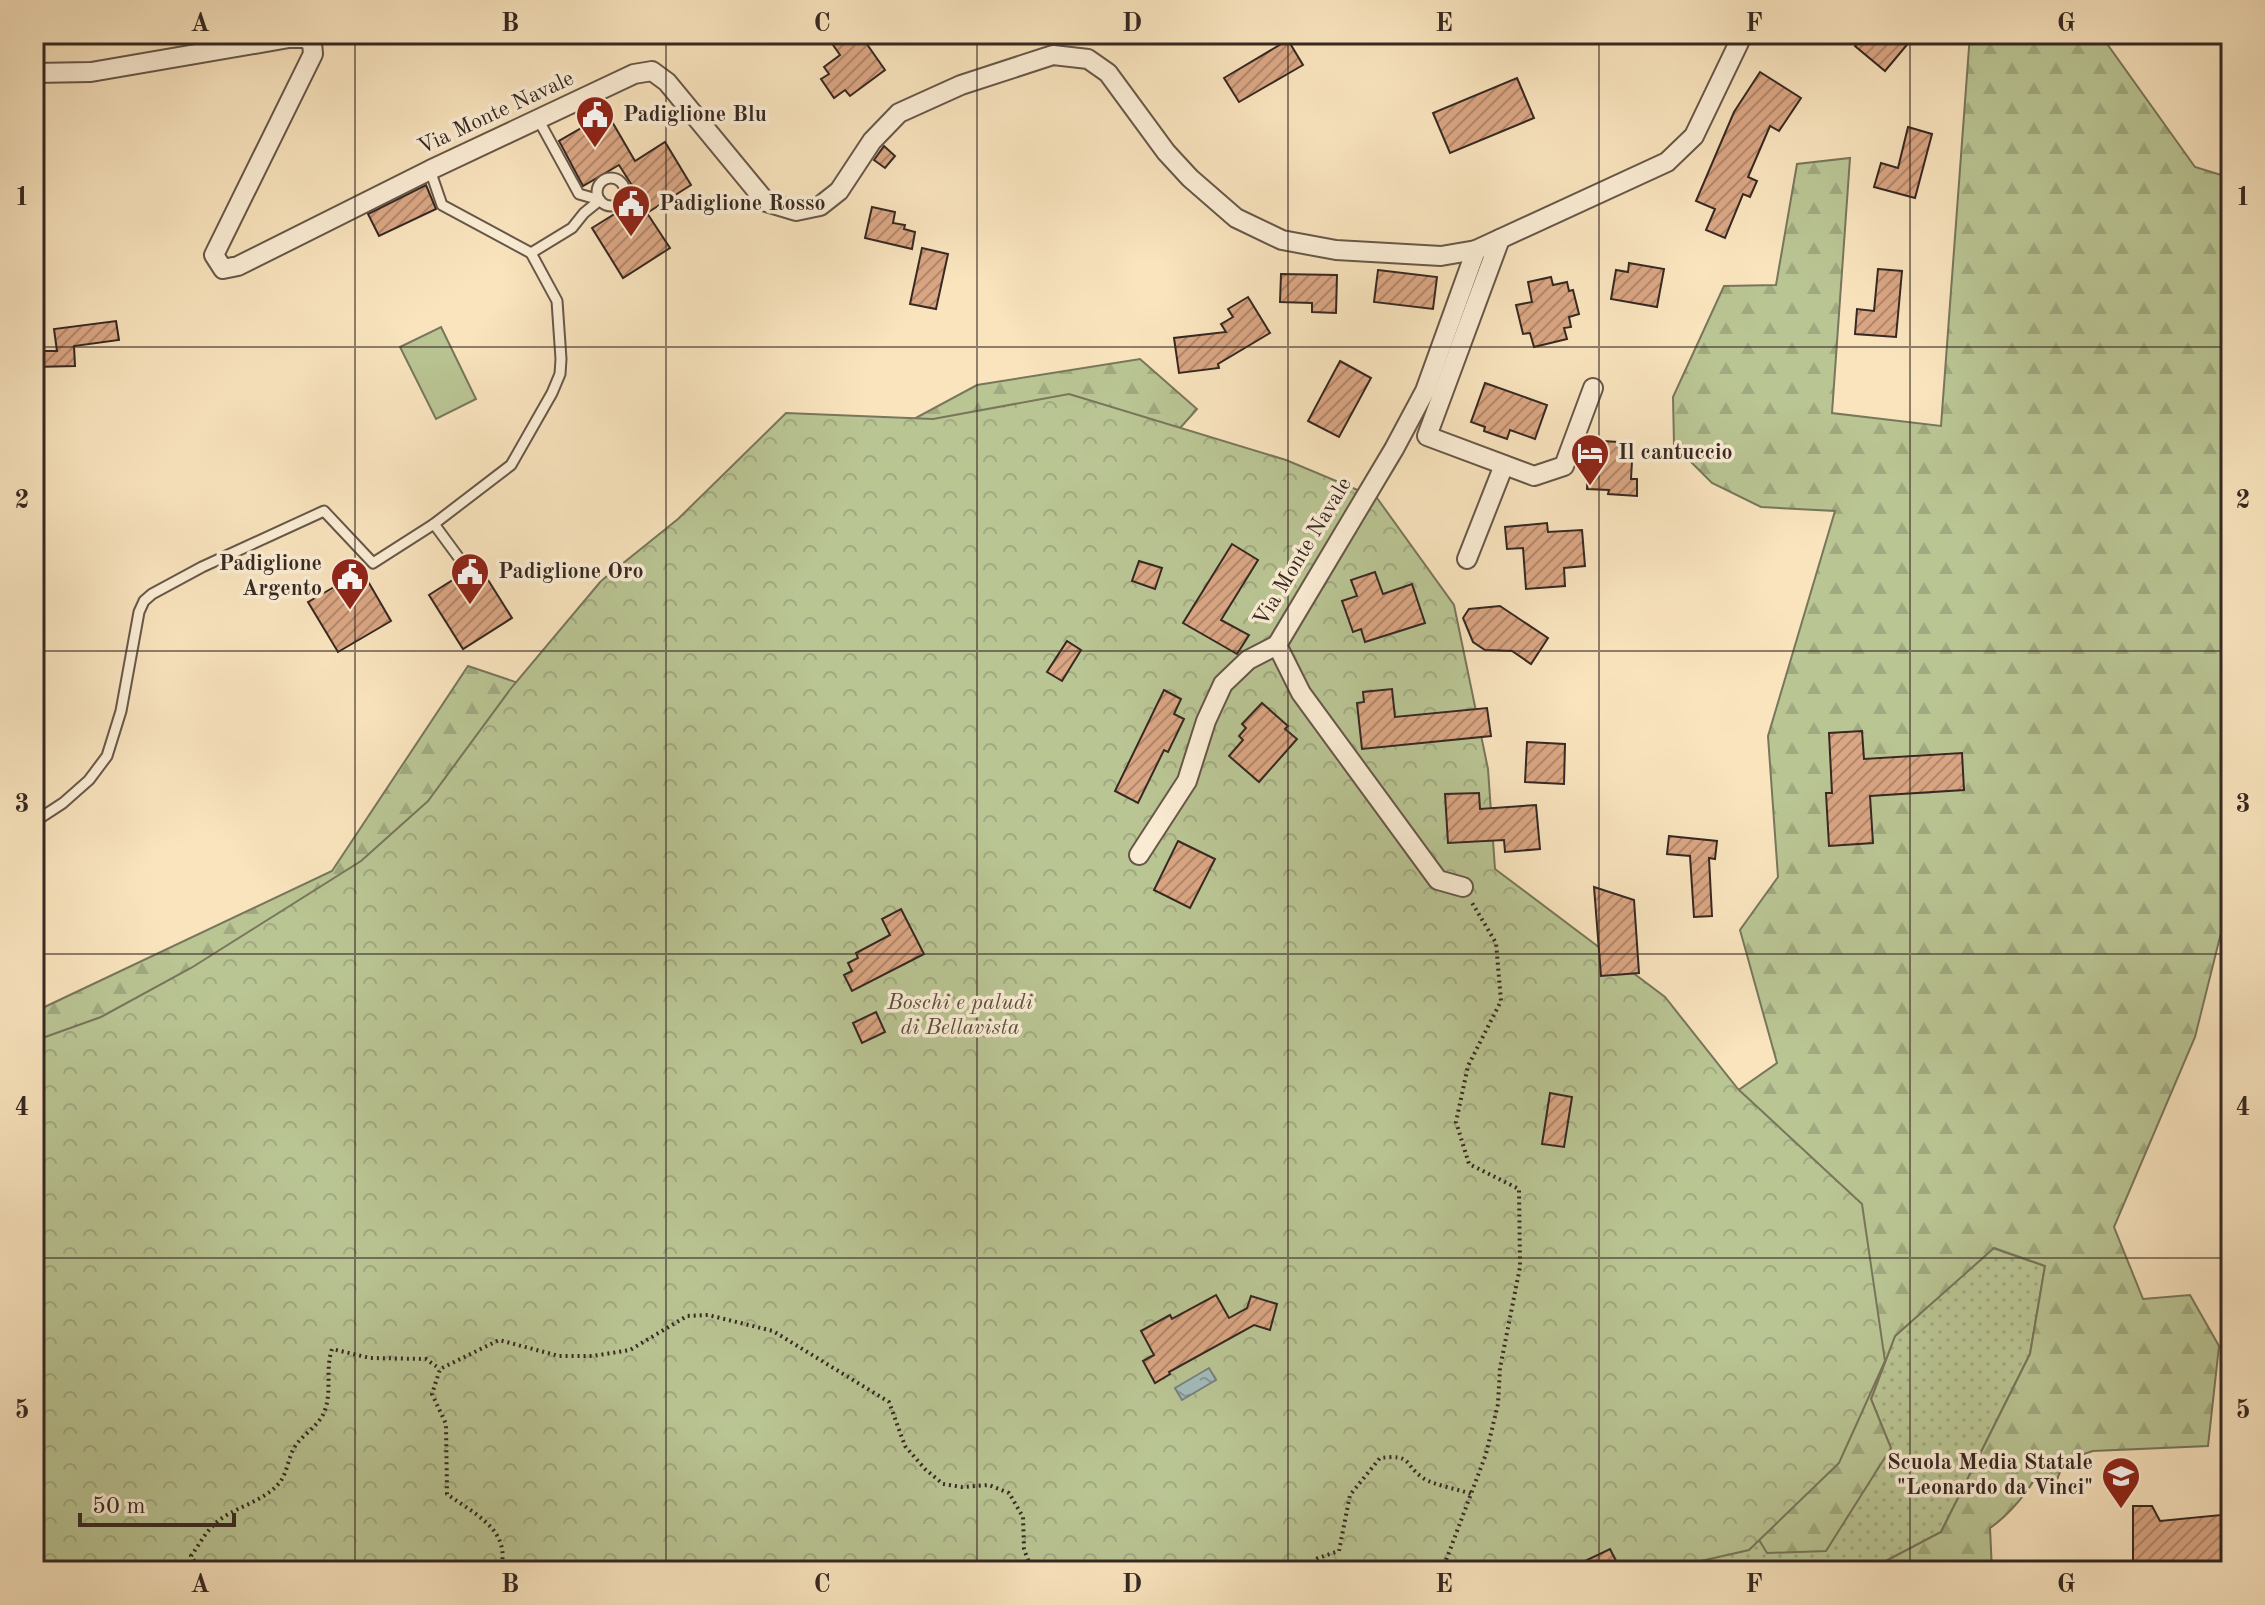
<svg xmlns="http://www.w3.org/2000/svg" width="2265" height="1605" viewBox="0 0 2265 1605" font-family="'Old Standard TT',serif">
<defs>
<pattern id="grass-dots" width="8" height="8" patternUnits="userSpaceOnUse" patternTransform="scale(2)"><rect width="8" height="8" fill="#bac594"/><path d="M2 2h.1M6 6h.1" fill="none" stroke="#a0a97f" stroke-width="1.8" stroke-linecap="round"/></pattern>
<pattern id="forest-firs" width="22" height="20" patternUnits="userSpaceOnUse" patternTransform="scale(2)"><rect width="22" height="20" fill="#bac594"/><path d="M5 1l3.5 6h-7zM16 11l3.5 6h-7z" fill="#a0a97f"/></pattern>
<pattern id="park-crowns" width="20" height="18" patternUnits="userSpaceOnUse" patternTransform="scale(2)"><rect width="20" height="18" fill="#bac594"/><path d="M2 6a3 3 0 1 1 6 0M12 15a3 3 0 1 1 6 0" fill="none" stroke="#a0a97f"/></pattern>
<pattern id="water-ripples" width="26" height="14" patternUnits="userSpaceOnUse" patternTransform="scale(2)"><rect width="26" height="14" fill="#a3bcbc"/><path d="M2 4q2-2 4 0t4 0M15 11q2-2 4 0t4 0" fill="none" stroke="#869998"/></pattern>
<pattern id="building-hatch" width="6" height="6" patternUnits="userSpaceOnUse" patternTransform="scale(2)"><rect width="6" height="6" fill="#dba683"/><path d="M-1 1l2-2M0 6l6-6M5 7l2-2" fill="none" stroke="#b2876b"/></pattern>
</defs>
<rect width="100%" height="100%" fill="#f9e4be"/>
<filter id="stains"><feTurbulence type="fractalNoise" baseFrequency=".0025" numOctaves="4"/><feColorMatrix values="0 0 0 0 .2 0 0 0 0 .09 0 0 0 0 .02 0 0 0 .5 -.17"/></filter>
<radialGradient id="worn" r=".72"><stop offset=".6" stop-color="#630" stop-opacity="0"/><stop offset="1" stop-color="#630" stop-opacity=".3"/></radialGradient>
<polygon fill="url(#grass-dots)" stroke="#78765b" stroke-width="2" points="1993,1248 2045,1266 2030,1354 1941,1532 1867,1571 1665,1571 1669,1554 1891,1449 1871,1399 1895,1336"/>
<path fill="url(#forest-firs)" stroke="#78765b" stroke-width="2" d="M1970 34H2100L2195 167 2231 178V893L2195 1037 2114 1227 2143 1299 2190 1295 2219 1346 2208 1446 2093 1451C2076 1456 2062 1462 2057 1480H2034C2024 1497 2006 1517 1990 1528L1992 1571H1867L1941 1532 2030 1354 2045 1266 1994 1248 1895 1336 1871 1399 1891 1448 1826 1551 1767 1553 1747 1520 1669 1554 1665 1571H34V1012L332 871 468 666 631 721 804 478 977 385 1140 359 1197 409 1123 492 1707 1112 1777 1063 1740 930 1778 877 1768 736 1835 511 1761 507 1712 483 1674 445 1673 397 1724 286 1776 285 1797 164 1850 158 1832 413 1941 426Z"/>
<polygon fill="url(#park-crowns)" stroke="#78765b" stroke-width="2" points="1069,394 1286,460 1377,498 1454,605 1488,769 1495,869 1665,997 1738,1089 1862,1204 1885,1361 1839,1463 1749,1550 1657,1571 34,1571 34,1041 101,1017 191,968 361,861 428,801 512,687 601,581 678,519 786,413 933,419"/>
<polygon fill="#bac594" stroke="#78765b" stroke-width="2" points="441,327 476,399 436,419 400,347"/>
<polygon fill="url(#water-ripples)" stroke="#77817e" stroke-width="2" points="1209,1368 1216,1380 1182,1400 1175,1388"/>
<g fill="url(#building-hatch)" stroke="#362822" stroke-width="2">
<polygon points="842,34 854,34 860,42 864,40 885,70 850,96 845,90 834,98 821,79 829,74 824,67 840,55 831,42"/>
<polygon points="1865,34 1916,34 1885,71 1855,46"/>
<polygon points="1288,40 1303,65 1239,102 1224,78"/>
<polygon points="1760,72 1801,98 1779,131 1770,126 1748,177 1757,181 1750,197 1743,194 1725,238 1706,230 1715,209 1696,201 1734,112"/>
<polygon points="1517,78 1534,118 1450,153 1433,113"/>
<polygon points="607,113 635,161 665,142 691,185 647,213 670,248 623,278 592,228 640,198 619,165 583,186 559,141"/>
<polygon points="1908,127 1932,134 1915,198 1874,187 1881,163 1898,168"/>
<polygon points="884,146 895,156 885,168 874,160"/>
<polygon points="426,185 436,209 379,236 368,214"/>
<polygon points="872,207 895,212 893,223 905,225 904,229 915,232 912,249 865,238"/>
<polygon points="922,248 948,254 936,309 910,304"/>
<polygon points="1629,263 1664,269 1657,307 1611,299 1616,270 1628,272"/>
<polygon points="1878,269 1902,271 1896,337 1855,334 1857,309 1874,311"/>
<polygon points="1378,270 1437,277 1433,309 1374,302"/>
<polygon points="1281,274 1337,275 1336,313 1312,312 1312,303 1280,302"/>
<polygon points="1551,277 1553,285 1567,282 1569,291 1573,290 1579,314 1569,317 1571,327 1564,328 1567,339 1534,347 1530,333 1523,334 1516,305 1532,302 1528,282"/>
<polygon points="1248,297 1270,333 1218,364 1219,368 1179,373 1174,338 1226,332 1221,324 1233,317 1228,309"/>
<polygon points="116,321 119,340 74,346 75,366 34,367 34,351 57,351 54,329"/>
<polygon points="1340,361 1371,378 1339,437 1308,421"/>
<polygon points="1485,383 1547,405 1535,439 1510,430 1507,439 1484,431 1485,427 1471,422"/>
<polygon points="1603,441 1633,443 1631,479 1637,479 1637,496 1608,494 1609,490 1587,489 1588,470 1594,470 1594,459 1602,460"/>
<polygon points="1547,523 1548,532 1582,530 1585,566 1564,568 1565,586 1526,589 1523,548 1507,549 1505,527"/>
<polygon points="1232,544 1258,560 1221,620 1249,635 1237,654 1183,623"/>
<polygon points="1139,561 1162,568 1155,589 1132,581"/>
<polygon points="478,564 512,618 463,649 429,595"/>
<polygon points="362,571 391,621 338,652 308,602"/>
<polygon points="1375,572 1383,594 1412,584 1425,623 1365,642 1361,629 1353,632 1342,601 1357,596 1351,580"/>
<polygon points="1500,606 1548,638 1531,664 1512,651 1485,650 1473,642 1463,618 1469,609"/>
<polygon points="1067,641 1081,650 1062,681 1047,672"/>
<polygon points="1392,689 1395,717 1487,708 1491,736 1362,749 1357,703 1364,702 1363,692"/>
<polygon points="1164,690 1181,699 1174,714 1184,719 1168,752 1164,750 1138,803 1115,791"/>
<polygon points="1262,703 1288,726 1285,729 1297,739 1259,782 1229,756 1243,740 1239,736 1246,728 1242,724"/>
<polygon points="1862,731 1864,759 1962,753 1964,790 1870,796 1873,843 1829,846 1826,793 1832,793 1829,733"/>
<polygon points="1527,742 1565,744 1564,784 1525,782"/>
<polygon points="1479,793 1480,809 1536,805 1540,849 1505,852 1504,840 1448,843 1445,794"/>
<polygon points="1669,836 1717,841 1715,859 1709,858 1712,916 1694,917 1690,856 1667,854"/>
<polygon points="1178,841 1215,859 1190,908 1154,890"/>
<polygon points="1594,887 1634,900 1639,973 1601,976"/>
<polygon points="901,909 924,954 852,991 844,975 852,971 848,963 858,958 856,953 890,935 882,919"/>
<polygon points="876,1012 885,1032 862,1043 853,1023"/>
<polygon points="1550,1093 1572,1097 1564,1147 1542,1144"/>
<polygon points="1216,1295 1229,1318 1247,1308 1251,1296 1277,1304 1270,1330 1254,1325 1169,1372 1170,1374 1155,1383 1143,1361 1154,1355 1141,1331 1170,1315 1172,1319"/>
<polygon points="2133,1506 2152,1506 2160,1521 2231,1514 2231,1571 2203,1571 2203,1564 2133,1566"/>
<polygon points="1610,1549 1621,1571 1564,1571"/>
</g>
<g fill="none" stroke-linecap="round" stroke-linejoin="round">
<g stroke="#675749" stroke-width="13">
<g id="service">
<polyline points="430,170 442,205 531,253"/>
<circle cx="611" cy="192" r="14"/>
<polyline points="434,524 459,558"/>
<polyline points="34,822 63,803 89,780 107,756 121,711 139,612 144,601 152,594 202,567 324,511 373,563 434,524 511,465 552,393 560,374 561,359 557,301 531,253 572,228 584,213 600,200 579,194 538,119"/>
</g>
</g>
<g stroke="#675749" stroke-width="22">
<g id="minor">
<polyline points="34,73 91,72 289,38 305,38 312,43 313,54 214,255 223,269 238,266 430,170 634,74 652,71 667,82 766,202 796,211 820,206 839,191 872,141 899,113 961,85 1053,55 1088,59 1108,73 1166,152 1190,178 1236,218 1282,240 1336,250 1441,256 1476,250 1667,162 1694,136 1743,34"/>
<polyline points="1500,239 1427,436 1534,476 1564,466 1593,388"/>
<polyline points="1467,559 1504,465"/>
<polyline points="1277,645 1301,693 1438,880 1463,887"/>
<polyline points="1139,855 1187,781 1206,721 1223,684 1248,660 1277,645 1394,449 1425,391 1476,250"/>
</g>
</g>
<g stroke="#362822" stroke-width="4" stroke-dasharray="2 4" stroke-linecap="butt">
<path d="M201 1571 191 1556C199 1545 206 1531 217 1522 236 1506 264 1502 280 1482 287 1473 288 1459 294 1448 302 1434 319 1427 325 1410 332 1390 325 1370 332 1349L370 1358 426 1359 440 1369"/>
<path d="M500 1571C513 1530 474 1514 447 1494L446 1424 432 1394 440 1369 499 1340 559 1356H593L630 1350 687 1316 708 1315 773 1331 889 1402 905 1446 925 1469 943 1484 962 1487 989 1485 1009 1493 1023 1517 1024 1549 1032 1571"/>
<path d="M1065 1571C1085 1554 1120 1567 1144 1571"/>
<path d="M1303 1571 1318 1558 1339 1551 1350 1495 1380 1458C1413 1454 1403 1464 1423 1478 1433 1485 1458 1489 1471 1494"/>
<polyline points="1442,1571 1486,1454 1498,1404 1500,1368 1520,1267 1519,1189 1469,1164 1456,1122 1468,1066 1501,1001 1496,943 1471,901"/>
</g>
<use href="#service" stroke="#fbedd5" stroke-width="9"/>
<use href="#minor" stroke="#fbedd5" stroke-width="18"/>
</g>
<path fill="none" stroke="#362822" stroke-width="2" stroke-opacity="0.55" d="M355 34V1571M666 34V1571M977 34V1571M1288 34V1571M1599 34V1571M1910 34V1571M34 347H2231M34 651H2231M34 954H2231M34 1258H2231"/>
<defs>
<g id="civic-pin" transform="scale(2)"><path d="M0 17L-7.5 6A9.5 9.5 0 1 1 7.5 6Z" fill="#8f2418" stroke="#fbedd5"/><path d="M-.6-6.5H3V-4.5H.6V-3L4-1V1h2V6H-6V1h2V-1L-.6-3ZM-1.2 2.5V6h2.4V2.5Z" fill="#fff"/></g>
<g id="hotel-pin" transform="scale(2)"><path d="M0 17L-7.5 6A9.5 9.5 0 1 1 7.5 6Z" fill="#8f2418" stroke="#fbedd5"/><path d="M-6-4.5h1.5V1H6V5H4.5V3h-9V5H-6ZM-4 0a1.8 1.8 0 1 1 3.6 0ZM.5 0V-2.5h3Q6-2.5 6 0Z" fill="#fff"/></g>
<g id="school-pin" transform="scale(2)"><path d="M0 17L-7.5 6A9.5 9.5 0 1 1 7.5 6Z" fill="#8f2418" stroke="#fbedd5"/><path d="M0-5L7-2L0 1L-7-2ZM-4 1L0 2.5L4 1V4Q0 6-4 4Z" fill="#fff"/></g>
</defs>
<g fill-rule="evenodd">
<use href="#civic-pin" x="595" y="115"/>
<use href="#civic-pin" x="631" y="204"/>
<use href="#hotel-pin" x="1590" y="453"/>
<use href="#civic-pin" x="470" y="572"/>
<use href="#civic-pin" x="350" y="577"/>
<use href="#school-pin" x="2121" y="1476"/>
</g>
<g text-anchor="middle" dominant-baseline="central" stroke-width="7" stroke-linejoin="round" paint-order="stroke">
<g font-size="22" fill="#362822" stroke="#fbedd5">
<text transform="translate(496 113) rotate(-25)">Via Monte Navale</text>
<text transform="translate(1303 552) rotate(-59)">Via Monte Navale</text>
</g>
<g font-size="22" font-weight="bold" fill="#362822" stroke="#fbedd5" text-anchor="start">
<text x="623" y="115">Padiglione Blu</text>
<text x="659" y="204">Padiglione Rosso</text>
<text x="1618" y="453">Il cantuccio</text>
<text x="322" y="564" text-anchor="end">Padiglione<tspan x="322" dy="25">Argento</tspan></text>
<text x="498" y="572">Padiglione Oro</text>
<text x="2093" y="1463" text-anchor="end">Scuola Media Statale<tspan x="2093" dy="25">"Leonardo da Vinci"</tspan></text>
</g>
<g font-size="22" font-style="italic" fill="#574f3e" stroke="#fbedd5">
<text x="960" y="1003">Boschi e paludi<tspan x="960" dy="25">di Bellavista</tspan></text>
</g>
</g>
<rect width="2265" height="1605" fill="none" stroke="#f9e4be" stroke-width="88"/>
<path d="M80 1513v12h154v-12" fill="none" stroke="#362822" stroke-width="4"/>
<text x="92" y="1513" font-size="24" fill="#362822" stroke="#fbedd5" stroke-width="6" paint-order="stroke">50 m</text>
<rect x="44" y="44" width="2177" height="1517" fill="none" stroke="#362822" stroke-width="3"/>
<g font-size="26" text-anchor="middle" font-weight="bold" fill="#362822">
<text x="200" y="31">A</text>
<text x="510" y="31">B</text>
<text x="822" y="31">C</text>
<text x="1132" y="31">D</text>
<text x="1444" y="31">E</text>
<text x="1754" y="31">F</text>
<text x="2066" y="31">G</text>
<text x="22" y="205">1</text>
<text x="2243" y="205">1</text>
<text x="22" y="508">2</text>
<text x="2243" y="508">2</text>
<text x="22" y="812">3</text>
<text x="2243" y="812">3</text>
<text x="22" y="1115">4</text>
<text x="2243" y="1115">4</text>
<text x="22" y="1418">5</text>
<text x="2243" y="1418">5</text>
<text x="200" y="1592">A</text>
<text x="510" y="1592">B</text>
<text x="822" y="1592">C</text>
<text x="1132" y="1592">D</text>
<text x="1444" y="1592">E</text>
<text x="1754" y="1592">F</text>
<text x="2066" y="1592">G</text>
</g>
<rect width="100%" height="100%" filter="url(#stains)"/>
<rect width="100%" height="100%" fill="url(#worn)"/>
</svg>
